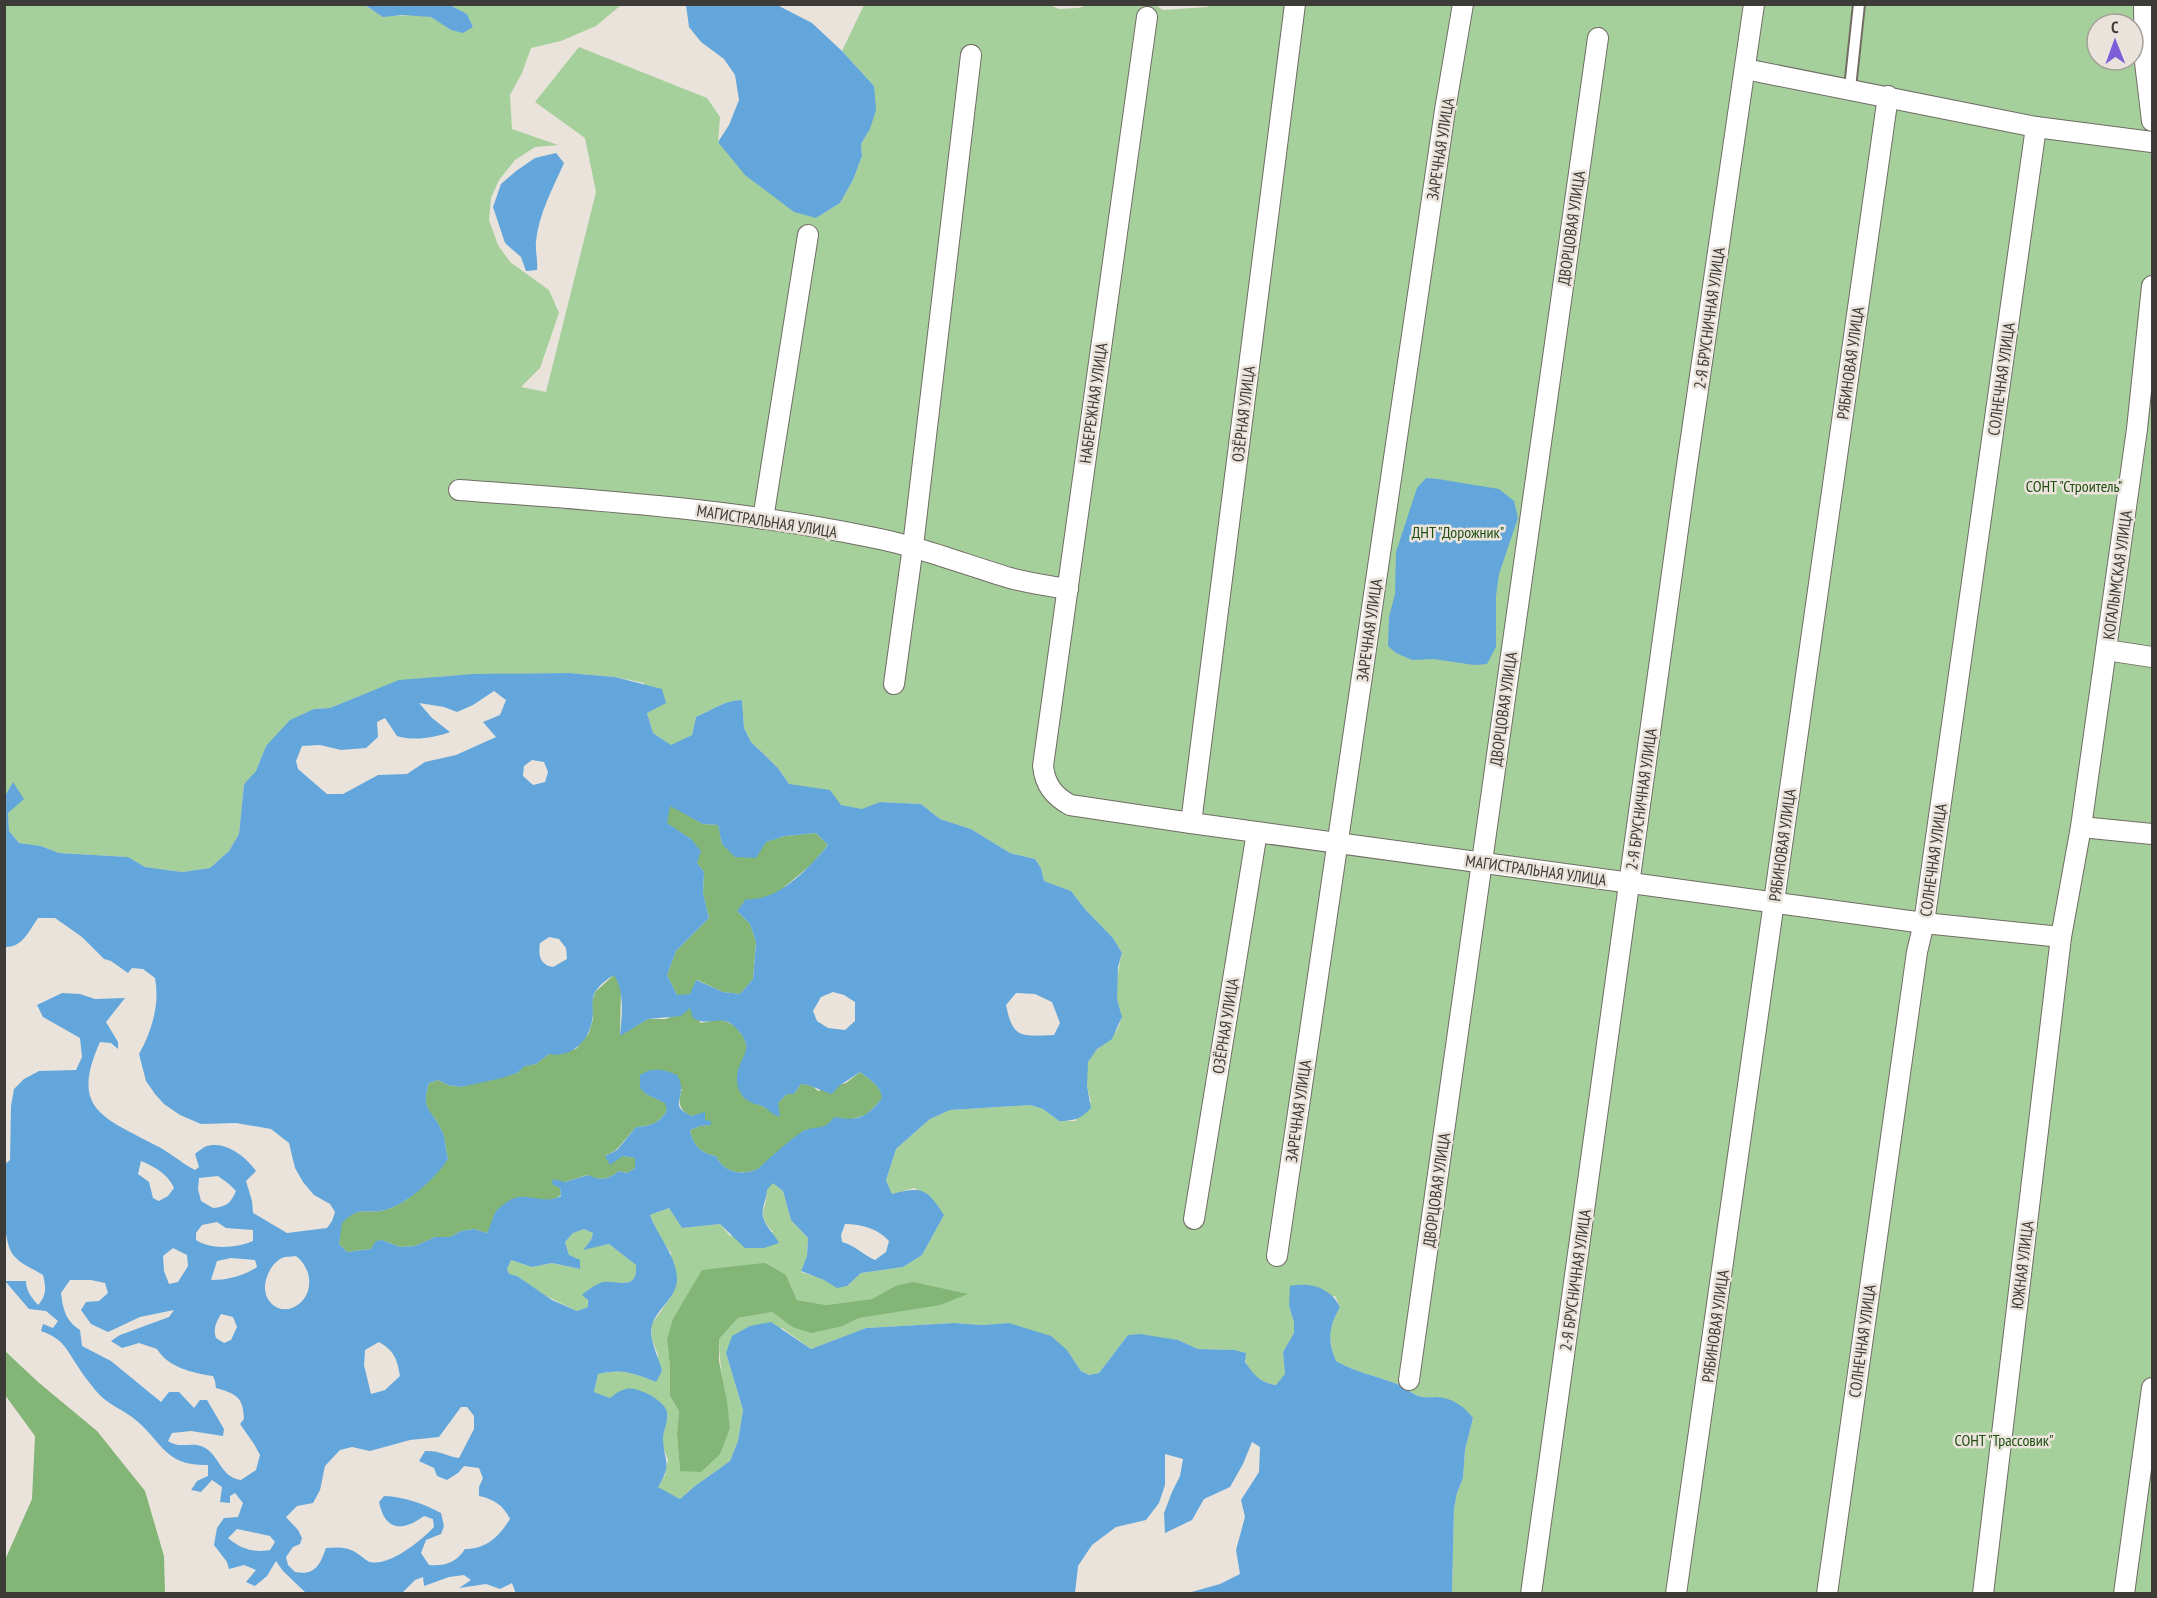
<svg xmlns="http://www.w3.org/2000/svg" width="2157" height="1598" viewBox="0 0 2157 1598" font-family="'PT Sans Narrow',sans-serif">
<rect width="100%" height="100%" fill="#eae3db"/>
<g fill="#a5d09b" fill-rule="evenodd">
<path d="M1047 4 1059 9 1078 8 1092 4H1154L1163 10 1207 7 1210 4 2152 5V1593H1452L1454 1509 1457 1493 1463 1478 1465 1450 1473 1418C1463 1412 1451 1402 1441 1398 1435 1396 1428 1398 1422 1397 1412 1395 1406 1387 1397 1384 1377 1376 1354 1372 1336 1361 1327 1340 1329 1327 1340 1307L1335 1296 1289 1306 1294 1322V1333L1283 1352 1285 1374 1277 1385C1259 1383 1244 1372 1245 1353L1235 1350 1198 1349 1178 1340 1128 1335 1099 1373 1089 1375 1081 1371 1067 1350 1009 1323 982 1325 954 1323 866 1328 811 1349 782 1328 726 1353 743 1410 738 1441 730 1461 695 1486 680 1499 657 1488 665 1475 668 1460 663 1447V1434L668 1415 625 1389 610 1398 594 1392 598 1374C621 1368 634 1373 656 1382L658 1355 652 1339 651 1325 673 1294 671 1253 660 1237 650 1215 669 1208 682 1228 720 1224 730 1236 773 1232C755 1212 767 1211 767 1190L773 1182 783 1191 791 1220 808 1238 807 1256 801 1272 847 1286 861 1273 903 1267 922 1255 944 1215 915 1188 892 1194 886 1180 896 1149 930 1119 950 1110 1030 1105 1043 1109 1059 1121H1075L1091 1102C1088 1091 1083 1073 1088 1061 1096 1044 1118 1041 1121 1018 1122 1012 1118 1005 1117 1000 1116 985 1118 968 1122 953L1113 938 1085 909 1071 891 1044 881 1041 868 1035 859 1010 853 971 829 940 819 921 804 880 802 862 810 841 805 789 784 778 768 751 742 744 728 742 700C725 700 712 710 696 717L692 735 671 746 653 733 647 713 644 683 615 677 569 673 444 676 375 690 330 708 314 709 266 746 256 771 244 784 239 834 229 851 210 868 182 872 145 867 127 857 59 853 41 846 19 843 9 831 8 813 13 782 5 798V5H365C390 25 403 10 430 17 437 19 445 26 451 30L473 27 467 14 450 5H621L596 26 561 41 531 48 522 73 510 95 512 129 558 145 535 147 515 160 499 180 491 198 489 220 498 245 510 262 549 290 559 313 540 368 521 387 546 392 596 192 585 138 535 102 579 47 707 98 720 117 718 142 816 218 840 203 853 180 862 156 861 144 870 129 874 86 842 51 864 5ZM2097 24H2133V60H2097ZM786 1275 797 1300 826 1305 872 1299 895 1286 897 1311 859 1318 843 1326 792 1327 772 1312 738 1318 719 1339C719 1369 727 1398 730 1429L680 1471 677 1434 679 1411 670 1396V1367L667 1339Z"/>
<path d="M584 1229 593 1233 591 1240 584 1249 609 1244 636 1265C638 1290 619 1281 605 1283 599 1283 592 1288 587 1290L588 1307 577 1311 542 1294 517 1276 509 1275 507 1269 511 1260 532 1267 552 1263 580 1269 569 1255 565 1242 573 1233Z"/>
</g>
<g fill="#82b576">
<polygon points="670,805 703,824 718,825 722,844 765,842 785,836 816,833 828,845 811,865 777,893 737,911 750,924 756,942 753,979 740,994 723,992 697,980 690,995 677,995 667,975 676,951 709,918 703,893 704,872 697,863 691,839 666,823"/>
<path d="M615 974 621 989 620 1035 648 1019H666L690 1008 701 1023 721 1019 735 1026 745 1039 747 1052 738 1071 760 1105 766 1108 778 1103 787 1094H794L801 1084 811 1085 818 1091 846 1083 860 1072C870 1080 880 1085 883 1098L866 1115 818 1129 805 1130 758 1169C742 1176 724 1173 716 1156 702 1154 692 1145 690 1130L700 1126 710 1125 705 1120V1113L691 1116C678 1109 678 1102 682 1089L646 1094 666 1103 667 1110C660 1123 651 1126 636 1127L616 1150 605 1156H623L635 1158V1168L627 1173 619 1171C607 1180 601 1181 587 1175L565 1182 560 1188 561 1195 551 1201 540 1199 496 1211 493 1222 487 1233 474 1229 461 1231 450 1237H435L415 1246 400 1247 382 1240 371 1249 347 1252 339 1244 341 1223C362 1204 363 1215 385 1210 409 1204 433 1177 448 1159 446 1151 445 1137 442 1131 432 1109 420 1112 429 1083L438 1080 448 1085 461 1087 517 1073 524 1066 536 1064 549 1054 576 1049 589 1033 593 1019 591 1006 595 992Z"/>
<polygon points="765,1263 786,1275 797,1300 826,1305 872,1299 895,1286 913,1282 968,1294 940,1305 859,1318 843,1326 811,1333 792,1327 772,1312 738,1318 719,1339 719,1361 727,1401 730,1428 720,1454 701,1472 680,1471 677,1434 679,1411 670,1396 670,1367 667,1339 673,1319 702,1270"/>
<polygon points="5,1351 38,1382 97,1431 145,1491 164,1556 165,1593 5,1593 5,1560 32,1499 35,1436 5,1395"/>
</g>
<g fill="#63a6db" fill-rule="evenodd">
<polygon points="365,5 450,5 467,14 473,27 463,33 451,30 431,17 403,15 383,17"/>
<polygon points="686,5 777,5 812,23 842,51 874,86 876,110 870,129 861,144 862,156 853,180 840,203 816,218 794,212 745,175 718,142 729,125 739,100 735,75 724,59 701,42 689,27"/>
<path d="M556 153 564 163C553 188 539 213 536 241 535 250 538 260 537 270L526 271 521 257 505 243 493 207 501 184 516 171 535 158Z"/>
<polygon points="1426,478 1438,479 1499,489 1514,501 1518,518 1499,574 1496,596 1496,647 1487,664 1474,665 1434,659 1412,660 1396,653 1388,646 1389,617 1395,594 1396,552 1417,488"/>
<path d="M569 673 615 677 662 689 666 703 647 713 653 733 671 745 692 735 696 717C712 710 725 700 742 700L744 728 751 742 778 768 789 784 830 790 841 805 862 809 880 802 921 804 940 819 971 829 1010 853 1035 859 1041 868 1044 881 1071 891 1085 909 1113 938 1122 953 1118 967 1117 999 1122 1017 1112 1039 1097 1049 1088 1062 1087 1086 1091 1108C1081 1119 1074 1121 1059 1121L1043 1109 1030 1105 950 1110 930 1119 896 1149 886 1180 892 1194C923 1186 927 1189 944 1215L922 1255 903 1267 861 1273 847 1286 837 1288 824 1280 801 1271 807 1256 808 1238 791 1220 783 1191 773 1183 767 1190C767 1198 764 1201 763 1209 760 1222 773 1232 779 1243L764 1248H745L720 1224 682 1228 669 1208 650 1215C658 1237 677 1256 677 1280 676 1299 657 1308 652 1325 648 1338 659 1358 662 1371L656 1382C634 1373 621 1368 598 1374L594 1392 610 1398C614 1395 620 1390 626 1389 637 1386 664 1400 667 1412 669 1421 663 1430 663 1439 664 1464 673 1462 658 1487L680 1499 695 1486 730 1461 738 1441 743 1410 726 1353 732 1336 750 1326 771 1322 811 1349 866 1328 954 1323 982 1325 1009 1323 1051 1336 1067 1350 1081 1371 1089 1375 1099 1373 1128 1335 1140 1334 1178 1340 1198 1349 1235 1350 1246 1353 1245 1362C1254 1375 1260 1383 1276 1385L1285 1374 1283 1352 1294 1333V1322L1289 1306 1290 1286C1310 1282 1330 1287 1340 1307 1329 1327 1327 1340 1336 1361 1354 1372 1377 1376 1397 1384 1405 1387 1411 1393 1418 1396 1424 1398 1430 1397 1437 1397 1452 1398 1464 1406 1473 1418L1465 1450 1463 1478 1457 1493 1454 1509 1452 1593H1188L1220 1584 1240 1574 1236 1550 1245 1517 1241 1500 1259 1472 1260 1447 1252 1442 1243 1464 1230 1487 1204 1499 1192 1520 1165 1533 1164 1513 1172 1492 1180 1476 1183 1459 1165 1454V1485L1159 1503 1146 1520 1116 1527 1092 1545 1078 1566 1075 1593 516 1594 512 1583 500 1589 486 1584 459 1588 471 1580 464 1575 449 1577 424 1586 423 1577 415 1580 402 1593 307 1594 283 1571 276 1561 267 1576 255 1586 246 1582 256 1570 244 1565 229 1569 227 1562 214 1545 217 1528 224 1518 238 1517 243 1503 235 1493 230 1496V1503L220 1502 222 1487 212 1480 201 1492 191 1490 197 1481 208 1476V1465C166 1466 164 1445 137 1421 125 1410 107 1405 96 1391 90 1383 82 1374 77 1365 65 1347 63 1339 41 1331L43 1324 53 1328 58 1321 46 1311 29 1309 5 1281H26C26 1291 32 1298 38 1305 47 1295 46 1287 43 1275 34 1269 22 1265 15 1257 0 1243 5 1185 5 1164L10 1160 11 1106 14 1089 24 1079 39 1071 76 1070 82 1057 80 1038 43 1017 37 1005 62 993 80 994 95 999 125 998 106 1022 118 1042V1049L111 1043 100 1042C70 1109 102 1117 155 1145 170 1152 181 1163 195 1170L199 1167 195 1154C198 1152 203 1147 207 1146 226 1141 246 1157 256 1171L246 1181 252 1201 253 1213 287 1233 327 1228 332 1221 335 1212 330 1204 314 1195 303 1182 295 1168 289 1143 271 1129 236 1123 201 1124 180 1115 164 1104 155 1094 146 1081 139 1054C152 1031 160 1004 155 978L143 969 132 968 128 973 111 961 104 959 82 937 55 918H38C29 931 22 948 5 947L4 798 13 782 24 799 8 813 9 831 19 843 41 846 59 853 128 857 145 867 182 872 210 868 229 851 239 834 244 784 256 771 266 746 290 720 314 709 330 708 399 680 473 674ZM494 691 506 700 500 715 483 722 496 737 456 755 425 762 407 774 378 775 343 794H327L298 769 296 761 302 746 320 745 341 750 366 748 378 737 377 722 385 718 397 736C414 741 433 738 450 732L432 718 419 703 444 707 457 712 473 705ZM532 760 544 762 548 772 545 782 533 785 523 776 524 766ZM670 806 703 824 718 825 722 844 735 857 756 858 766 842 785 836 816 833 828 845C809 868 778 902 746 899L737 911 750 924 756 942 753 979 740 994 723 992 696 980 690 994 677 995 667 975 676 951 709 918 703 893 704 872 697 863 701 851 691 839 667 823ZM549 937 559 939 566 948 567 959 553 967C540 965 538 955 540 943ZM614 975C625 992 622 1015 620 1036L648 1019 681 1016 690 1008 693 1018C709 1028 721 1012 736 1028 754 1047 744 1052 738 1070 735 1081 738 1094 747 1100 752 1104 759 1104 764 1107 771 1111 770 1114 780 1117L778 1103 787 1094H794L801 1084C812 1085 821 1091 832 1094L839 1086 860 1072C870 1080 880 1085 882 1098 867 1117 859 1122 834 1117 824 1131 820 1125 806 1130 798 1132 766 1161 758 1169 742 1176 724 1173 716 1156 702 1154 692 1145 690 1130L700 1126 711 1125V1121L705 1120V1112L691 1116C673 1106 680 1105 681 1090 682 1085 679 1079 677 1075 664 1069 652 1067 640 1075V1088L646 1094 665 1103 667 1110C660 1123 651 1126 636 1127L617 1150 605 1156 610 1165 623 1156 635 1158V1168L627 1173 619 1171C607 1180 601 1181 588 1175L565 1182 553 1179 552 1184 560 1188 561 1196C539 1207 524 1186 503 1205 502 1205 497 1210 496 1211 492 1218 491 1226 487 1233L474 1229 461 1231 450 1237H435L415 1246 400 1247 382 1240 376 1241 371 1249 347 1252 339 1244 342 1223C362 1204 363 1215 385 1210 406 1205 437 1177 448 1159 446 1151 445 1136 442 1131 432 1109 420 1111 429 1083L438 1080 448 1085 461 1087 502 1078 517 1073 525 1066 536 1064 549 1054C570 1058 588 1043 592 1021 594 1012 591 1003 594 994 598 986 607 979 614 975ZM833 992 844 995 855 1002V1021L845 1030 828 1028 817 1021 813 1011 821 997ZM1016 993 1035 994 1052 1002 1060 1023 1054 1035C1022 1036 1013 1040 1006 1005ZM141 1161C155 1167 168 1174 174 1188L168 1196 159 1201 153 1198 149 1182 138 1174ZM218 1176 229 1184 236 1191C231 1203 226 1207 213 1208L201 1201 198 1189 199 1178ZM217 1222 226 1228 253 1230V1241C237 1248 211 1250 196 1240V1233L202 1225ZM845 1224C862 1224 878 1229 889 1241L886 1252 875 1260C863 1255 855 1245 842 1242L841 1235ZM584 1229 593 1233 591 1240 583 1250 609 1244 636 1265C638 1292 616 1280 603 1282 596 1284 587 1290 582 1295L588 1300V1307L577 1311 552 1300 517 1276 509 1274 507 1269 511 1260 532 1267 552 1263 580 1269V1260L569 1255 565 1242 573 1233ZM173 1248 187 1255 188 1266 178 1282 169 1284 164 1271 163 1256ZM296 1256C311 1267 315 1291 299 1304 284 1316 266 1306 265 1289 264 1279 272 1262 282 1258 286 1256 292 1257 296 1256ZM231 1258 255 1260 257 1267C243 1276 228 1280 211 1280L217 1261ZM70 1280H91L105 1283 108 1293 99 1301 86 1302 81 1310 91 1324 108 1332 140 1317 174 1310 169 1317 120 1335 111 1341 122 1348 139 1343 157 1349C168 1367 192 1373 213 1376L215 1381 216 1388C236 1394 243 1396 244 1419L240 1424 254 1444 260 1455 256 1470 241 1480C219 1477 220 1453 201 1446 190 1442 179 1449 168 1441L172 1433 191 1431 223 1436 224 1429 207 1400H200L194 1408 179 1392H169L161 1402 111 1361 82 1346 80 1330C66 1321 63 1310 61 1293ZM221 1314 233 1317 237 1327 231 1340 224 1343 216 1338C213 1328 216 1323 221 1314ZM379 1342C394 1351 397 1358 400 1376L385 1390 371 1394 364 1365 365 1350ZM461 1407H467L474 1416V1429L459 1458C446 1456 439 1450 425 1451L419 1461 434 1468 437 1476 447 1480 458 1473 464 1466 479 1468 483 1478 479 1487V1496C494 1499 503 1505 510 1519 499 1537 486 1549 465 1549 456 1563 445 1566 429 1565L421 1553 426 1540 441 1534 444 1526 441 1513C422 1503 405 1497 384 1496L379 1502C385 1531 402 1532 424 1516L433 1519 434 1527C422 1540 389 1567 370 1562 366 1561 362 1556 358 1554 349 1547 338 1547 326 1548 320 1564 316 1576 295 1572L288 1565 286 1557 293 1547 300 1544 302 1538 298 1530 286 1517 297 1506 313 1503 320 1490 325 1466 340 1450 352 1447 370 1451 410 1440 439 1437ZM237 1529 270 1536 275 1542 270 1550C254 1553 241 1549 228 1538Z"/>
</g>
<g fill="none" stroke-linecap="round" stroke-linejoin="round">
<g stroke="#716b64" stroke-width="14">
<polyline id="lane" points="1850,88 1859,4"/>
</g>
<g stroke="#716b64" stroke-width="22">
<g id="street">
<polyline points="2144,4 2145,62 2152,121"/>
<path d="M1147 17 1043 766C1045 785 1054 796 1070 805L1191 823 1924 923 2061 937"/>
<polyline points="1745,69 2036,127 2152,142"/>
<path d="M459 490C597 500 735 509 870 537 918 546 963 564 1010 578 1029 583 1048 586 1068 589"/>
<polyline points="763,519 808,235"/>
<polyline points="2106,650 2152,657"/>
<polyline points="894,684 913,546 971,55"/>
<polyline points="1191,823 1295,4"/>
<polyline points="2081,827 2137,429 2152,286"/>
<polyline points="1194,1219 1257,832"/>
<polyline points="1277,1256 1445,110 1463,4"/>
<polyline points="1409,1380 1598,38"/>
<polyline points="1531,1594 1685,479 1754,4"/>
<polyline points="1676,1594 1888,96"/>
<polyline points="1827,1594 1917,952 1924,923 2036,127"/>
<polyline points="1983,1594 2061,937 2081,827 2152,834"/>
<polyline points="2124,1594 2152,1388"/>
</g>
</g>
<use href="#lane" stroke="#fff" stroke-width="10"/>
<use href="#street" stroke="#fff" stroke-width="20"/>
</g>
<g text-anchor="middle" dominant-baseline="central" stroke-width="5" stroke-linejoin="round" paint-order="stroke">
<g font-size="16" fill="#3d3b37" stroke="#eae3db">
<text transform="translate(1440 149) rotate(-81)">ЗАРЕЧНАЯ УЛИЦА</text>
<text transform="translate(1571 228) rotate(-82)">ДВОРЦОВАЯ УЛИЦА</text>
<text transform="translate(1709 318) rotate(-82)">2-Я БРУСНИЧНАЯ УЛИЦА</text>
<text transform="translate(1850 363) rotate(-82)">РЯБИНОВАЯ УЛИЦА</text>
<text transform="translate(2001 379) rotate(-82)">СОЛНЕЧНАЯ УЛИЦА</text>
<text transform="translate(1093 403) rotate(-82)">НАБЕРЕЖНАЯ УЛИЦА</text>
<text transform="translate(1243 414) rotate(-83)">ОЗЁРНАЯ УЛИЦА</text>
<text transform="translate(767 521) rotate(9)">МАГИСТРАЛЬНАЯ УЛИЦА</text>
<text transform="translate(2117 575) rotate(-82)">КОГАЛЫМСКАЯ УЛИЦА</text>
<text transform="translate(1369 630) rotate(-82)">ЗАРЕЧНАЯ УЛИЦА</text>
<text transform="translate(1503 709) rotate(-82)">ДВОРЦОВАЯ УЛИЦА</text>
<text transform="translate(1641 799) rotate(-82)">2-Я БРУСНИЧНАЯ УЛИЦА</text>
<text transform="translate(1782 845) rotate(-82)">РЯБИНОВАЯ УЛИЦА</text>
<text transform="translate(1933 860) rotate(-82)">СОЛНЕЧНАЯ УЛИЦА</text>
<text transform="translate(1536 870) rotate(8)">МАГИСТРАЛЬНАЯ УЛИЦА</text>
<text transform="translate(1225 1026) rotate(-81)">ОЗЁРНАЯ УЛИЦА</text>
<text transform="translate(1298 1111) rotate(-82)">ЗАРЕЧНАЯ УЛИЦА</text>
<text transform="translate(1436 1190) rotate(-82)">ДВОРЦОВАЯ УЛИЦА</text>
<text transform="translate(2022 1265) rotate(-83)">ЮЖНАЯ УЛИЦА</text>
<text transform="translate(1575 1280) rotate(-82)">2-Я БРУСНИЧНАЯ УЛИЦА</text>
<text transform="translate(1715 1326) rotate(-82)">РЯБИНОВАЯ УЛИЦА</text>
<text transform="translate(1862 1341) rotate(-82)">СОЛНЕЧНАЯ УЛИЦА</text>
</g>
<g font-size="16" fill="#1e4f10" stroke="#eae3db">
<text x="2074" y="486">СОНТ "Строитель"</text>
<text x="1458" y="532">ДНТ "Дорожник"</text>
<text x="2004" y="1440">СОНТ "Трассовик"</text>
</g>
</g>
<rect width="2157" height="1598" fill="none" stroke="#3d3b37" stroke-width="12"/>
<g transform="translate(2115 42) rotate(359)"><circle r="28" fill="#eae3db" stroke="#a5a099" stroke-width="1.5"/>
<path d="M0-4.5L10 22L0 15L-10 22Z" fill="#7c5fd9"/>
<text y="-9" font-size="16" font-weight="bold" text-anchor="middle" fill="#3d3b37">С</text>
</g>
</svg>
